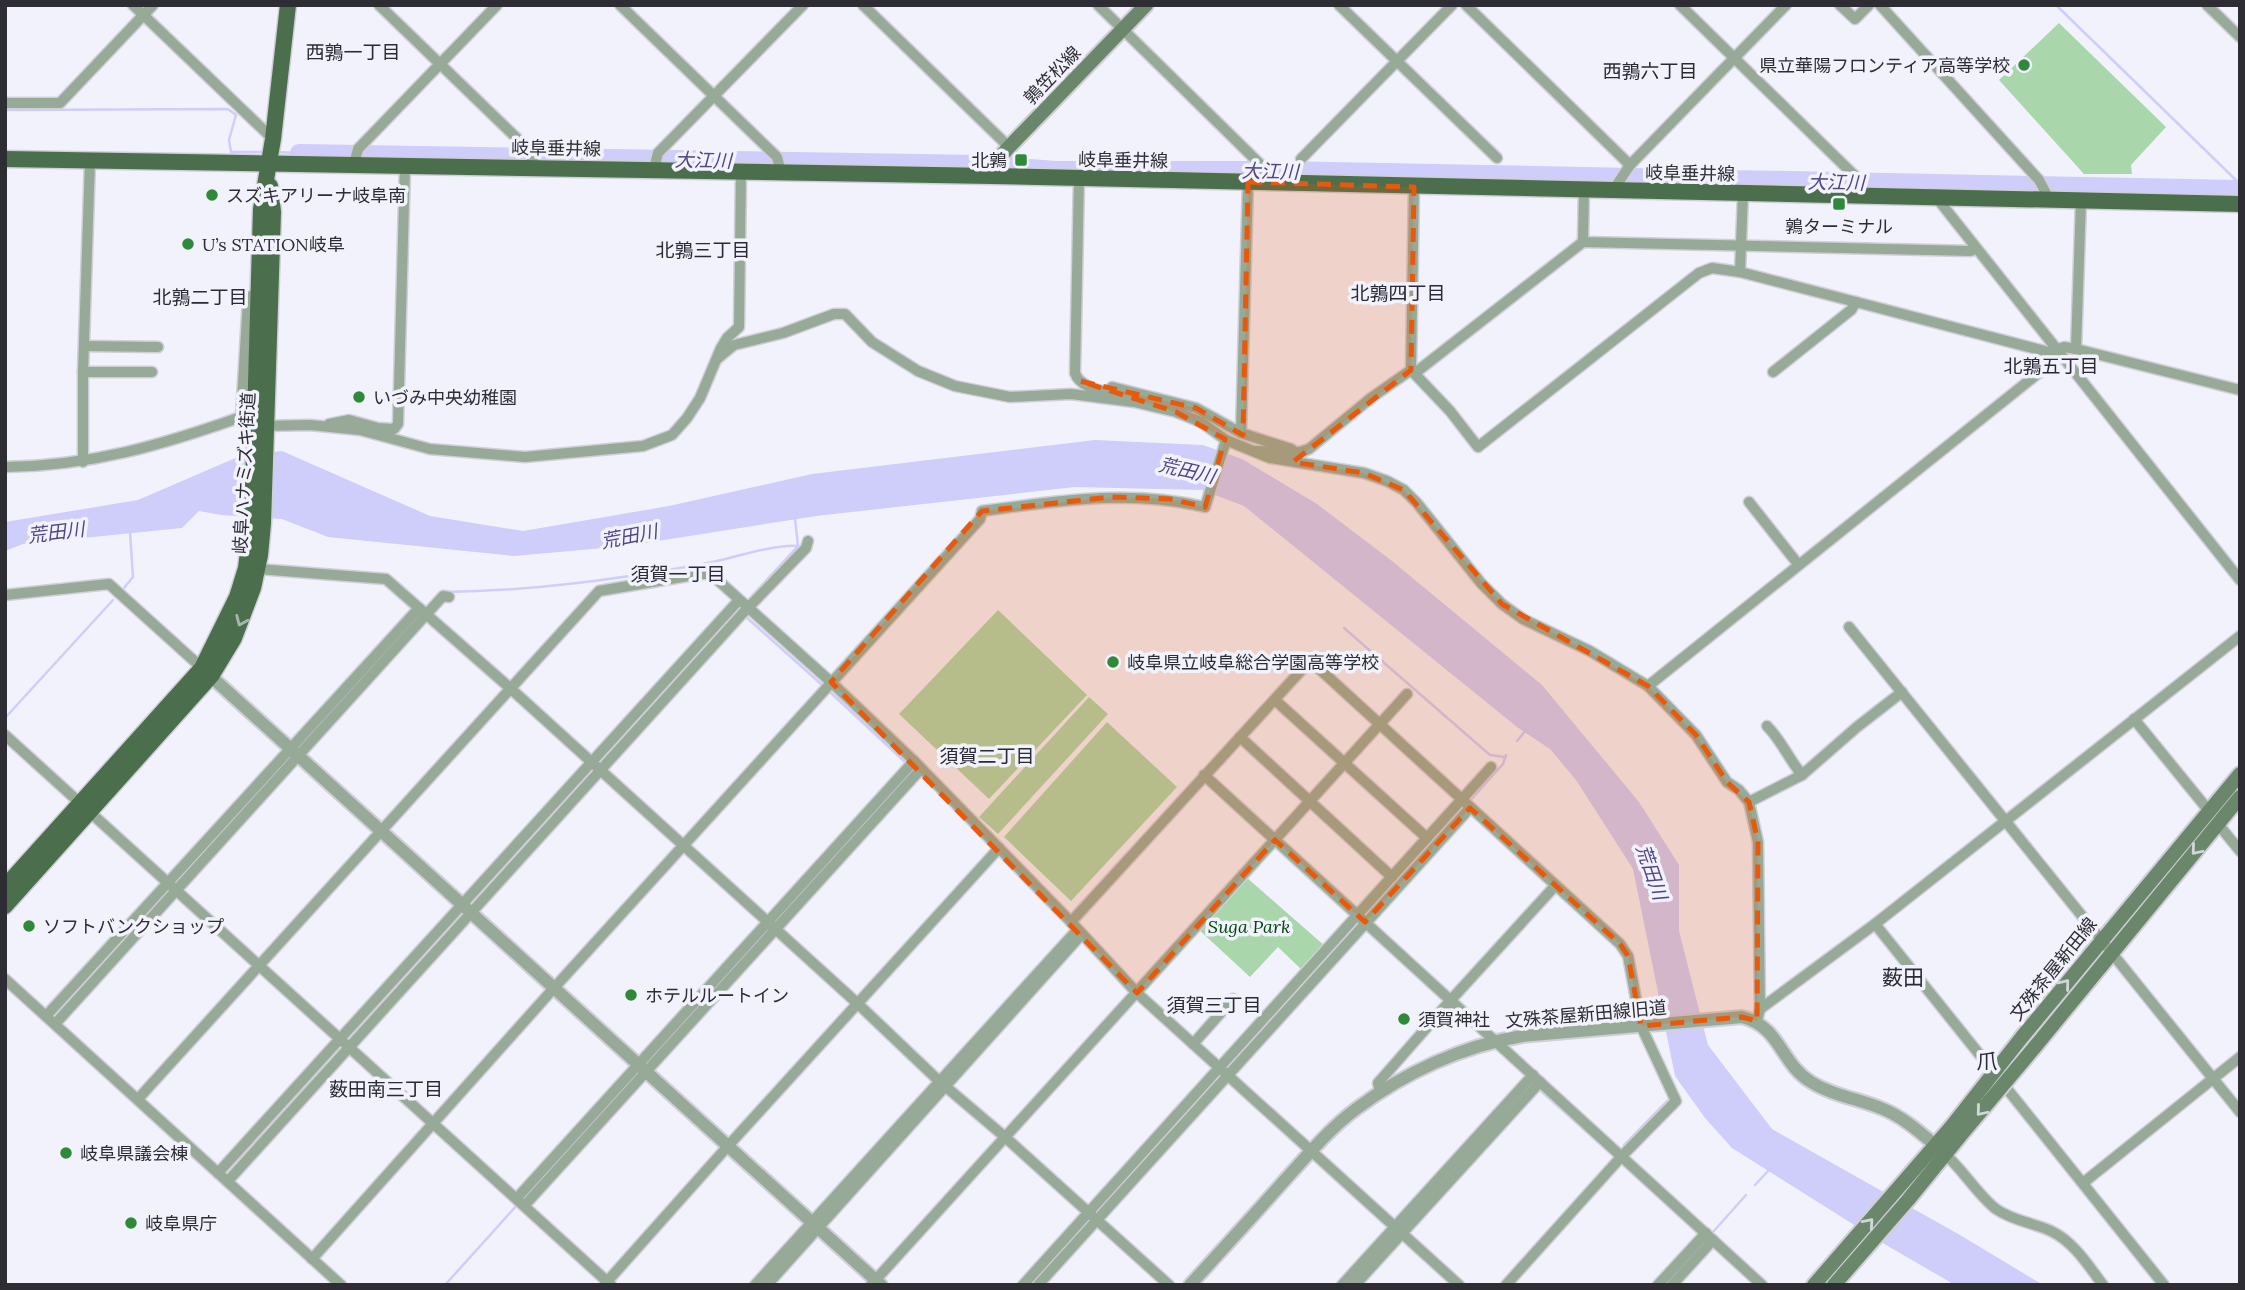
<svg xmlns="http://www.w3.org/2000/svg" width="2245" height="1290" viewBox="0 0 2245 1290" font-family="Lora,'Noto Sans JP',serif">
<rect width="100%" height="100%" fill="#f2f2fc"/>
<g fill="#aad6ab">
<polygon points="2059,23 2166,127 2131,165 2132,174 2084,174 1999,80"/>
<polygon points="998,610 1087,695 989,799 899,714"/>
<polygon points="1089,697 1108,714 998,834 979,817"/>
<polygon points="1107,722 1177,787 1071,901 1004,837"/>
<polygon points="1246,877 1326,947 1303,971 1278,947 1250,977 1197,928"/>
</g>
<polygon fill="#cfcdfa" points="1095,440 1203,445 1242,459 1317,504 1392,561 1542,685 1639,802 1679,865 1679,931 1708,1045 1772,1129 1960,1235 2043,1285 1955,1285 1886,1245 1732,1148 1705,1118 1675,1076 1633,869 1576,780 1550,749 1517,727 1244,506 1202,490 1075,487 816,516 626,546 514,556 328,537 282,519 221,515 199,511 182,528 23,544 5,551 5,522 138,500 240,456 282,451 430,516 523,531 669,506 812,474"/>
<g fill="none" stroke-linecap="round" stroke-linejoin="round">
<g stroke="#cfcdfa" stroke-width="2.5">
<polyline points="2056,5 2240,184"/>
<polyline points="5,110 228,109 236,115 229,140 231,152 265,152"/>
<polyline points="275,152 299,153"/>
<polyline points="124,588 133,577 130,532"/>
<path d="M446 592C533 591 618 579 703 564 727 560 777 543 798 546"/>
<polyline points="750,598 798,546 795,518"/>
<polyline points="745,616 821,684"/>
<polyline points="1344,628 1490,755 1505,757"/>
<polyline points="831,693 906,763"/>
<polyline points="5,718 113,600"/>
<polyline points="1517,741 1526,730"/>
<polyline points="602,761 708,645"/>
<polyline points="1469,802 1503,764 1506,755"/>
<polyline points="176,884 190,868"/>
<polyline points="473,902 590,774"/>
<polyline points="1364,916 1463,808"/>
<polyline points="94,971 170,890"/>
<polyline points="1259,1033 1358,923"/>
<polyline points="351,1036 459,918"/>
<polyline points="648,1061 660,1048"/>
<polyline points="1228,1068 1243,1051"/>
<polyline points="1541,1091 1607,1150"/>
<polyline points="1624,1145 1670,1098"/>
<polyline points="233,1168 340,1048"/>
<polyline points="1755,1185 1769,1170"/>
<polyline points="523,1198 635,1075"/>
<polyline points="1094,1214 1220,1076"/>
<polyline points="1713,1232 1746,1195"/>
<polyline points="445,1285 518,1204"/>
<polyline points="1031,1285 1089,1221"/>
<polyline points="1665,1285 1677,1272"/>
</g>
<polyline stroke="#cfcdfa" stroke-width="18" points="299,153 981,164 1055,170 1280,170 2240,189"/>
<g stroke="#cfcfd8" stroke-width="13">
<g id="minor">
<polyline points="133,5 273,139"/>
<polyline points="379,5 529,150 535,167"/>
<polyline points="620,5 777,157 781,172"/>
<polyline points="863,5 1009,147"/>
<polyline points="1098,5 1260,164 1265,182"/>
<polyline points="1339,5 1497,158"/>
<polyline points="1466,5 1630,165"/>
<polyline points="1680,5 1856,177 1858,196"/>
<polyline points="1840,5 1855,19 1869,5"/>
<polyline points="1880,5 2039,180 2046,193 2046,200"/>
<polyline points="2207,5 2240,37"/>
<polyline points="5,103 60,103 153,5"/>
<polyline points="1301,159 1452,5"/>
<polyline points="354,164 358,149 497,5"/>
<polyline points="654,169 658,153 803,5"/>
<path d="M1079 178 1075 373C1080 389 1107 392 1121 396"/>
<polyline points="1584,189 1583,242 1971,251 1976,248"/>
<polyline points="1617,191 1618,183 1630,165 1786,5"/>
<polyline points="1939,197 1940,202 2240,580"/>
<polyline points="1740,272 1856,302 1851,310 1773,372"/>
<polyline points="1856,302 2060,355"/>
<polyline points="85,346 158,347"/>
<polyline points="2076,349 2081,200"/>
<polyline points="2056,350 2064,347 2076,349 2240,390"/>
<polyline points="717,359 734,345 783,333 834,314 845,314 872,342 918,371 955,386 1010,397 1071,394 1134,402 1176,412 1201,422 1226,440 1270,458 1364,473 1387,481 1404,490 1417,503 1481,583 1502,604 1523,619 1590,651 1648,686 1696,735 1727,782 1739,790 1749,802 1758,842 1760,1009 1757,1021"/>
<polyline points="1411,370 1450,411 1478,447 1699,273 1712,268 1740,272 1743,193"/>
<polyline points="1411,370 1414,187"/>
<polyline points="83,372 152,372"/>
<polyline points="1415,373 1583,242"/>
<polyline points="1112,387 1196,408 1241,433 1291,449 1298,454"/>
<polyline points="329,424 349,420 378,428 394,429 398,424 405,165"/>
<polyline points="262,426 310,425 360,430 430,449 525,457 643,446 672,435 687,418 700,398 721,348 727,338 739,327 741,171"/>
<polyline points="1241,433 1248,182"/>
<path d="M1256 451C1275 450 1292 457 1309 449L1371 398 1411 370"/>
<polyline points="83,462 83,372 90,160"/>
<path d="M5 467C91 466 162 445 241 417L248 299 258 291"/>
<polyline points="1749,502 1798,564"/>
<polyline points="258,569 386,579 510,688 857,1003 939,1081 1005,1137 1169,1285"/>
<polyline points="5,595 109,584 202,668"/>
<polyline points="1849,627 2240,1112"/>
<polyline points="1648,686 2061,355"/>
<polyline points="1275,700 1427,838"/>
<polyline points="2134,719 2209,811"/>
<path d="M1767 726C1781 740 1789 759 1802 775"/>
<polyline points="5,735 611,1285"/>
<polyline points="1240,737 1392,877"/>
<polyline points="1204,775 1762,1285"/>
<polyline points="1749,802 1802,775 1857,727 1902,692"/>
<polyline points="2218,824 2240,851"/>
<polyline points="1071,922 1307,664 1314,664 1620,944 1628,956 1641,1026 1676,1101 1622,1156 1506,1285"/>
<polyline points="1875,924 2164,1285"/>
<polyline points="5,979 341,1285"/>
<polyline points="1760,1009 1875,924 2240,636"/>
<polyline points="46,1016 419,608"/>
<polyline points="55,1024 443,596 449,597"/>
<polyline points="1193,1044 1233,999"/>
<polyline points="1380,1092 1378,1083 1450,1001 1555,886"/>
<polyline points="138,1099 599,591 700,574 711,574 831,682 914,761 1071,922 1137,993 1459,1285"/>
<path d="M1945 1154C1963 1170 1979 1196 1996 1209 2013 1221 2034 1223 2051 1231 2074 1242 2088 1265 2103 1285"/>
<polyline points="218,1173 739,600"/>
<polyline points="228,1181 742,614 806,548 808,541"/>
<polyline points="2083,1183 2240,1057"/>
<polyline points="517,1198 914,761"/>
<polyline points="525,1205 921,769"/>
<path d="M312 1259 554 988 980 519 982 511C1058 501 1128 489 1205 507L1226 440"/>
<polyline points="605,1284 728,1146 999,848"/>
<polyline points="755,1285 1077,930"/>
<polyline points="767,1285 1082,934"/>
<polyline points="871,1285 1407,694"/>
<polyline points="1023,1285 1491,767"/>
<polyline points="1038,1285 1470,808"/>
<polyline points="1342,1285 1533,1075"/>
<polyline points="1355,1285 1540,1082"/>
<polyline points="1658,1285 1706,1233"/>
<polyline points="1672,1285 1713,1240"/>
</g>
</g>
<g stroke="#cfcfd8" stroke-width="16">
<g id="tertiary">
<polyline points="205,671 881,1285"/>
<path d="M1190 1285C1222 1250 1253 1216 1284 1181 1307 1156 1329 1129 1356 1109 1404 1073 1462 1046 1522 1036L1742 1017C1781 1027 1780 1063 1811 1082 1833 1096 1860 1099 1883 1109 1905 1118 1923 1135 1941 1150"/>
</g>
</g>
<g stroke="#cfcfd8" stroke-width="18">
<g id="secondary">
<polyline points="992,176 996,162 1009,147 1146,5"/>
<polyline points="2022,1037 2240,774"/>
<polyline points="2034,1048 2240,797"/>
<polyline points="1814,1285 1951,1127"/>
<polyline points="1834,1285 1908,1200 1960,1136"/>
</g>
</g>
<g stroke="#cfcfd8" stroke-width="19">
<g id="primary">
<polyline points="5,159 992,176 2240,204"/>
<polyline points="5,887 202,668 237,597 246,568 252,520 261,209 273,139 288,5"/>
<polyline points="5,906 211,676 234,638 253,588 260,555 263,523 273,212 270,186"/>
</g>
</g>
<use href="#minor" stroke="#97aa97" stroke-width="10"/>
<use href="#tertiary" stroke="#97aa97" stroke-width="12"/>
<use href="#secondary" stroke="#6b876b" stroke-width="14"/>
<use href="#primary" stroke="#4b6e4c" stroke-width="16"/>
<g stroke="#cfcfd8" stroke-width="18" stroke-linecap="butt">
<g id="secondary-bridge">
<polyline points="1951,1127 2022,1037"/>
<polyline points="1960,1136 2034,1048"/>
</g>
</g>
<use href="#secondary-bridge" stroke="#6b876b" stroke-width="14"/>
</g>
<defs><path id="oneway-chevron" d="M-2-3.5L2.5 0L-2 3.5" fill="none" stroke-width="1.6" stroke-linecap="round" stroke-linejoin="round" transform="scale(1.75)"/></defs>
<use stroke="#a7b7ad" href="#oneway-chevron" transform="translate(241 621) rotate(113)"/>
<g stroke="#d0d7d8">
<use href="#oneway-chevron" transform="translate(2196 850) rotate(130)"/>
<use href="#oneway-chevron" transform="translate(2065 984) rotate(-51)"/>
<use href="#oneway-chevron" transform="translate(1981 1111) rotate(130)"/>
<use href="#oneway-chevron" transform="translate(1869 1223) rotate(-49)"/>
</g>
<path fill="#e8590c" fill-opacity="0.2" stroke="#e8590c" stroke-width="5" stroke-dasharray="14 9" stroke-linejoin="round" d="M1248 182 1414 187 1411 370 1293 462 1364 473 1404 490 1502 604 1648 686 1696 735 1727 782 1749 802 1758 842 1757 1021 1742 1017 1641 1026 1628 956 1620 944 1470 808 1365 922 1275 840 1137 993 831 682 982 511 1110 497 1170 499 1205 507 1225 439 1176 412 1080 381 1196 408 1243 435Z"/>
<g fill="#2f8939" stroke="#f2f2fc" stroke-width="2.5">
<circle cx="2024" cy="65" r="7"/>
<rect x="1014" y="153" width="14" height="14" rx="3.5"/>
<circle cx="212" cy="195" r="7"/>
<rect x="1832" y="197" width="14" height="14" rx="3.5"/>
<circle cx="188" cy="244" r="7"/>
<circle cx="359" cy="397" r="7"/>
<circle cx="1113" cy="662" r="7"/>
<circle cx="29" cy="926" r="7"/>
<circle cx="631" cy="995" r="7"/>
<circle cx="1404" cy="1019" r="7"/>
<circle cx="66" cy="1153" r="7"/>
<circle cx="131" cy="1223" r="7"/>
</g>
<g text-anchor="middle" dominant-baseline="central" stroke-width="7" stroke-linejoin="round" paint-order="stroke">
<g font-size="18" fill="#2d2d33" stroke="#f2f2fc" text-anchor="start">
<text x="2010" y="65" text-anchor="end">県立華陽フロンティア高等学校</text>
<text x="1007" y="160" text-anchor="end">北鶉</text>
<text x="226" y="195">スズキアリーナ岐阜南</text>
<text x="1839" y="226" text-anchor="middle">鶉ターミナル</text>
<text x="202" y="244">U’s STATION岐阜</text>
<text x="373" y="397">いづみ中央幼稚園</text>
<text x="1127" y="662">岐阜県立岐阜総合学園高等学校</text>
<text x="43" y="926">ソフトバンクショップ</text>
<text x="645" y="995">ホテルルートイン</text>
<text x="1418" y="1019">須賀神社</text>
<text x="80" y="1153">岐阜県議会棟</text>
<text x="145" y="1223">岐阜県庁</text>
</g>
<g font-size="18" fill="#2d2d33" stroke="#f2f2fc">
<text transform="translate(1052 75) rotate(-46)">鶉笠松線</text>
<text transform="translate(556 148) rotate(1)">岐阜垂井線</text>
<text transform="translate(1123 160) rotate(1)">岐阜垂井線</text>
<text transform="translate(1690 173) rotate(1)">岐阜垂井線</text>
<text transform="translate(244 473) rotate(-87)">岐阜ハナミズキ街道</text>
<text transform="translate(2053 969) rotate(-51)">文殊茶屋新田線</text>
<text transform="translate(1586 1014) rotate(-5)">文殊茶屋新田線旧道</text>
</g>
<g font-size="18" font-style="italic" fill="#00460d" stroke="#f2f2fc">
<text x="1249" y="926">Suga Park</text>
</g>
<g font-size="19" fill="#2a2935" stroke="#f2f2fc">
<text x="353" y="52">西鶉一丁目</text>
<text x="1650" y="71">西鶉六丁目</text>
<text x="703" y="250">北鶉三丁目</text>
<text x="1398" y="293">北鶉四丁目</text>
<text x="200" y="297">北鶉二丁目</text>
<text x="2051" y="366">北鶉五丁目</text>
<text x="678" y="574">須賀一丁目</text>
<text x="987" y="756">須賀二丁目</text>
<text x="1214" y="1005">須賀三丁目</text>
<text x="386" y="1089">薮田南三丁目</text>
</g>
<g font-size="19" font-style="italic" fill="#4f4588" stroke="#f2f2fc">
<text transform="translate(703 160) rotate(1)">大江川</text>
<text transform="translate(1270 171) rotate(1)">大江川</text>
<text transform="translate(1836 182) rotate(1)">大江川</text>
<text transform="translate(1187 470) rotate(13)">荒田川</text>
<text transform="translate(56 532) rotate(-7)">荒田川</text>
<text transform="translate(629 536) rotate(-11)">荒田川</text>
<text transform="translate(1652 872) rotate(71)">荒田川</text>
</g>
<g font-size="21" fill="#2a2935" stroke="#f2f2fc">
<text x="1903" y="977">薮田</text>
<text x="1987" y="1060">爪</text>
</g>
</g>
<rect width="2245" height="1290" fill="none" stroke="#2d2d33" stroke-width="14"/>
</svg>
